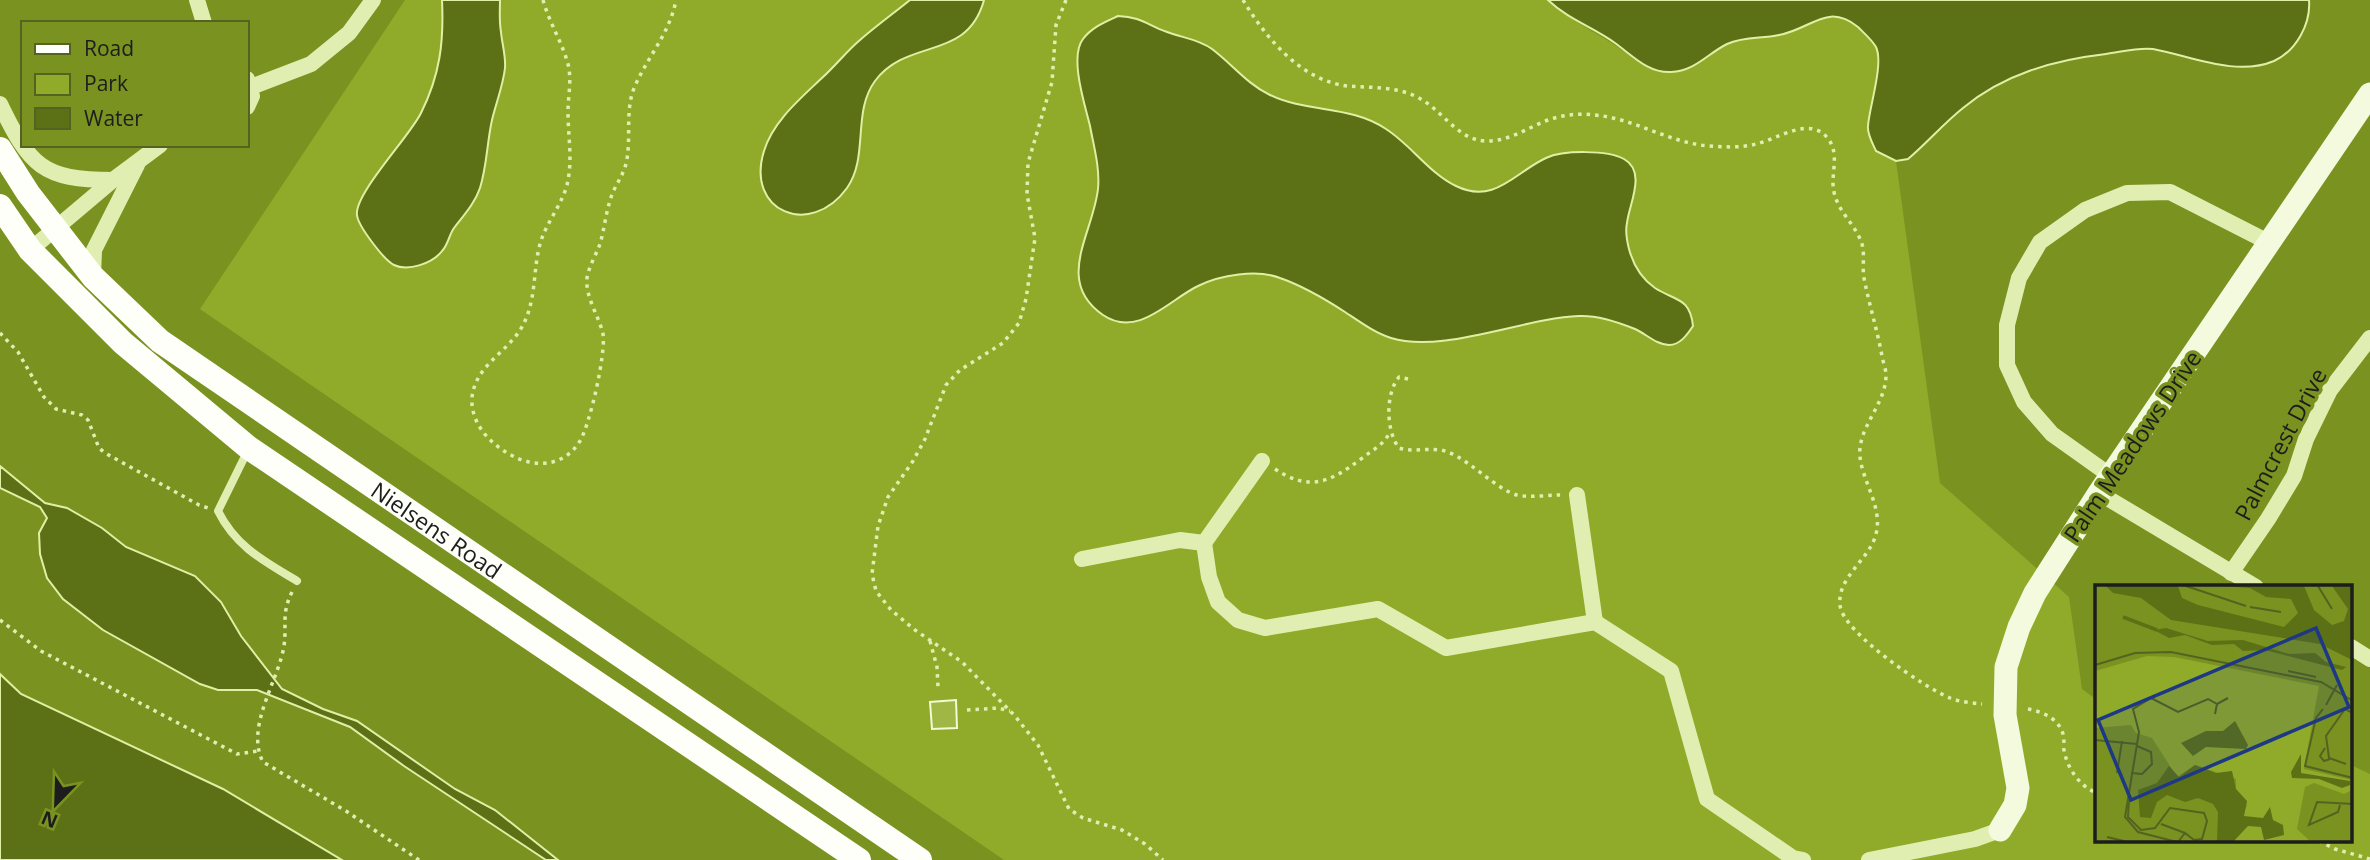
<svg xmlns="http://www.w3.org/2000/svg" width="2370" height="860" viewBox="0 0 2370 860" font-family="'Open Sans',sans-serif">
<rect width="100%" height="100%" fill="#799220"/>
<path fill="#90ab29" d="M405 0H1548C1574 25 1607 36 1635 60L1707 58 1724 45 1744 37 1777 36 1798 30 1823 17 1846 18 1863 32 1877 49V72L1867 129 1876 151 1896 161 1940 483 2069 597 2082 689 2097 700V841H2351V765L2370 774V860H1004L200 309Z"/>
<g fill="#5c7116" stroke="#e1efa5" stroke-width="2">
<path d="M442 0H500C500 11 499 21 501 32 502 44 506 56 505 68 503 86 496 103 492 120 487 142 487 166 480 188 475 203 464 215 454 228 449 235 448 245 442 251 433 263 408 272 394 265 384 260 358 226 357 215 354 194 410 136 421 113 440 75 444 42 442 0Z"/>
<path d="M910 0H984C967 62 908 37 875 81 852 112 869 157 847 188 810 239 745 211 764 151 773 121 801 98 823 77 836 65 847 51 860 40 876 26 894 13 910 0Z"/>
<path d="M1548 0H2309C2311 24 2296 51 2274 61 2236 77 2191 56 2153 49 2139 47 2121 52 2106 54 2054 60 2004 74 1963 108 1943 124 1927 143 1908 159L1896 161 1876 151C1873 144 1867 134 1868 126 1869 108 1884 64 1876 47 1872 40 1864 33 1858 27 1827 2 1812 29 1779 35 1761 39 1745 36 1727 44 1707 54 1695 71 1671 72 1648 73 1633 56 1615 43 1593 27 1569 20 1548 0Z"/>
<path d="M1118 16C1142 17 1147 25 1167 32 1183 38 1198 39 1212 49 1232 64 1247 84 1270 95 1307 113 1351 105 1386 129 1411 145 1429 173 1456 186 1495 205 1515 172 1546 158 1563 150 1608 150 1624 159 1647 172 1629 204 1627 223 1625 231 1627 241 1629 249 1633 264 1642 279 1655 288 1675 301 1690 297 1693 326 1687 335 1680 345 1669 345 1657 345 1646 334 1635 329 1618 322 1598 315 1579 316 1524 318 1442 354 1391 338 1375 333 1360 322 1345 312 1325 299 1303 286 1280 278 1257 269 1220 275 1198 286 1170 299 1138 339 1103 315 1054 281 1093 234 1098 189 1100 168 1094 147 1090 126 1085 105 1069 57 1083 39 1092 27 1105 22 1118 16Z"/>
<polygon points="0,466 45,503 67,508 102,528 126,547 195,576 221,602 241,636 282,689 323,709 357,721 455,789 495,810 558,860 546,860 404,766 350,727 257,690 218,690 200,684 103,630 63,599 47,578 40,554 39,533 47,518 40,507 0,488"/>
<polygon points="0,674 21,694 223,789 342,860 0,860"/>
</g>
<polygon fill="#9fb845" stroke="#f3fad8" stroke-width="2" points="956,700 957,728 932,729 930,702"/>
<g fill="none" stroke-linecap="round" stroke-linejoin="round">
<g stroke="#e1eeb2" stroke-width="3.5" stroke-dasharray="3.5 5" stroke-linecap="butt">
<path d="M543 0C549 22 562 42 568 64 572 80 568 96 568 112 568 137 573 160 567 185 561 207 544 225 539 248 533 274 536 300 523 325 509 352 476 364 472 397 470 423 490 444 511 455 536 469 565 466 580 441 590 424 606 354 603 334 599 316 585 297 587 278 589 266 596 255 600 244 605 227 606 209 613 192 618 181 625 172 627 159 631 134 625 108 635 86 648 56 670 33 676 0"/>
<polyline points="1066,0 1056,25 1052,82 1028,163 1027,194 1035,238 1026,299 1019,323 1003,343 960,370 946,385 925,439 913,461 888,497 878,526 872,574 876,591 891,610 915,630 962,662 1015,716 1038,745 1069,809 1083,818 1122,830 1145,844 1163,860"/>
<path d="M1243 0C1266 38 1301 81 1348 86 1372 88 1397 86 1419 98 1442 110 1458 140 1485 141 1508 142 1527 128 1548 120 1562 115 1578 113 1594 115 1634 118 1669 143 1709 146 1725 147 1741 148 1756 144 1779 139 1811 114 1829 140 1840 156 1830 175 1834 192 1838 212 1856 225 1862 244 1865 255 1862 267 1864 278 1869 304 1877 329 1882 356 1883 362 1886 369 1886 375 1886 405 1857 427 1860 457 1863 483 1883 508 1876 534 1870 559 1837 577 1840 605 1842 632 1925 688 1950 698 1960 702 1972 703 1982 704"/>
<polyline points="0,333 18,352 44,397 56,409 82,415 88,420 99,448 105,453 199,505 208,508"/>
<path d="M1408 379 1399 377C1385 394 1386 431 1399 448 1415 453 1432 446 1448 452 1471 461 1497 490 1517 495 1531 498 1547 495 1561 495"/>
<path d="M1275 469C1310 492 1330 482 1361 459 1372 450 1383 446 1390 432"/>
<path d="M292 592C281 614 287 624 284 646 278 682 245 727 263 762L346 811 419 860"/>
<polyline points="0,620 41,651 237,754 258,751"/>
<polyline points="930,641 937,667 938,687"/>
<path d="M2028 709C2044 712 2062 720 2064 739 2064 742 2063 748 2064 750 2067 768 2080 787 2097 793"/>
<polyline points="967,710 998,708 1010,711"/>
<polyline points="2319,841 2335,849 2370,859"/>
</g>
<path stroke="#e1eeb2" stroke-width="8" d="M248 450 218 511C236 547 264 561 297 581"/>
<g stroke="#e1eeb2" stroke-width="16">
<polyline points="197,0 204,23"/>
<polyline points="247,79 252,96 247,107"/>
<polyline points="251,87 311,64 349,33 373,0"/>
<path d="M0 104C30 166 42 180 113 180"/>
<polyline points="30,250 113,180 160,145"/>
<polyline points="93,277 94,250 137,165"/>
<polyline points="2111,476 2052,434 2024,402 2007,365 2007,325 2019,278 2040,242 2085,210 2127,193 2170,192 2268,242"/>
<polyline points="2099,493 2256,587"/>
<polyline points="1577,495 1595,622"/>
<polyline points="1204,543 1209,577 1218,602 1238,620 1265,628 1378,609 1446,648 1595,622 1671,671 1707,799 1793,858 1803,860"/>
<polyline points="1082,559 1180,540 1204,543 1262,461"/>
<polyline points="2231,573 2268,519 2294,476 2306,439 2330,390 2370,338"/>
<polyline points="2351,647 2370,659"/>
<polyline points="1869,860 1975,839 2000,830"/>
</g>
<polyline stroke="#f4fade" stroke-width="23" points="2000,830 2015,805 2018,788 2005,715 2006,667 2019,627 2035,593 2099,493 2370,94"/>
<g stroke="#fdfff8" stroke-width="24">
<path id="s1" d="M0 149 28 193 93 277 160 341 920 860"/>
<polyline points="0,206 30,250 123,343 249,448 859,860"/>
</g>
</g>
<g text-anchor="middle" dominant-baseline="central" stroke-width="7" stroke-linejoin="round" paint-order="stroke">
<g font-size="23" fill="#1d1d1d" stroke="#799220">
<text transform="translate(2280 444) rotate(-62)">Palmcrest Drive</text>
<text transform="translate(2132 446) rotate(-56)">Palm Meadows Drive</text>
<text stroke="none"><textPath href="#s1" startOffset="586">Nielsens Road</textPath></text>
</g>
</g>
<g transform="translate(2095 585)">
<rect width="257" height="257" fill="#799220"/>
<path d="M52 71 79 72 224 101 209 184 257 195V205L249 209 219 198 210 202 202 244 216 257H138L152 220 141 204V194L100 180 82 192 57 153 41 148 36 140 0 143V86Z" fill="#90ab29"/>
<path d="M11 1H83L87 13 103 20 189 42 203 28 196 14 171 12 155 3 125 1H209L219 25 237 40 249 36 253 24 237 1H257V75L225 59 76 35 46 13 18 8ZM71 43 113 56 148 55 194 69 220 68 231 77 251 82 247 85 170 65 148 66 139 59 117 60 90 50 74 53 59 45ZM140 136 153 160 151 164 111 162 98 171 86 158 111 146H128ZM206 169V188L255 196V200L247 203 224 194 197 193 196 187ZM100 180 121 188 137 186 141 204 152 216 149 231 168 233 175 222 178 235 188 240 189 250 169 255 166 242 153 241 138 257H122L123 227 118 219 103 213 90 217 72 210 62 217 56 233 45 232 43 205 62 198 74 181 84 192Z" fill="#5c7116"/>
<path fill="none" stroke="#5c7116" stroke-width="3.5" d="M28 32 62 45"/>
<path fill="none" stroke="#54631f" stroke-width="2" d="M91 1 151 21M223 1 237 24M155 22 186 27M0 80 40 68 76 67 226 97 258 116M193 86 221 92M231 120 242 100M228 124 221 133 210 181 258 193M120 129 122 119 133 113M0 155 42 159M230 163 225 171 229 176 235 174M251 179 234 173 231 151 250 124 258 128M22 188 27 156M36 188 47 189 57 179 56 167 42 161M34 215 33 232 46 245 60 243 75 223 109 228 112 236 107 254 99 255 90 248 83 257M245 220 243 227 214 240 222 217 258 219M66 239 90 248M12 252 33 257M82 257 43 247 30 232 44 147 38 124 56 113 83 127 113 114 122 119"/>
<path fill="#1d3884" fill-opacity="0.15" stroke="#1d3884" stroke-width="3.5" d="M221 43 254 122 36 215 3 135Z"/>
<rect width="257" height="257" fill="none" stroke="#1d1d1d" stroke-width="3.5"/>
</g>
<rect x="21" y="21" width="228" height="126" fill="#799220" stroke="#54631f" stroke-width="2"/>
<rect x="35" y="44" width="35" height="10" fill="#fdfff8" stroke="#54631f" stroke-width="2"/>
<text x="84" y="56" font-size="21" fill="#1d1d1d">Road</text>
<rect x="35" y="74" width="35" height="21" fill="#90ab29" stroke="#54631f" stroke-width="2"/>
<text x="84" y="91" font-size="21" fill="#1d1d1d">Park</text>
<rect x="35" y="108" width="35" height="21" fill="#5c7116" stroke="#54631f" stroke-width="2"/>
<text x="84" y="126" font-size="21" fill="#1d1d1d">Water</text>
<g transform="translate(56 804) rotate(203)" stroke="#799220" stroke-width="5" paint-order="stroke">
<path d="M0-5L12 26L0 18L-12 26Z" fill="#1d1d1d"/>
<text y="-10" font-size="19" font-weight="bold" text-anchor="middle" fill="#1d1d1d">N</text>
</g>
</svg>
